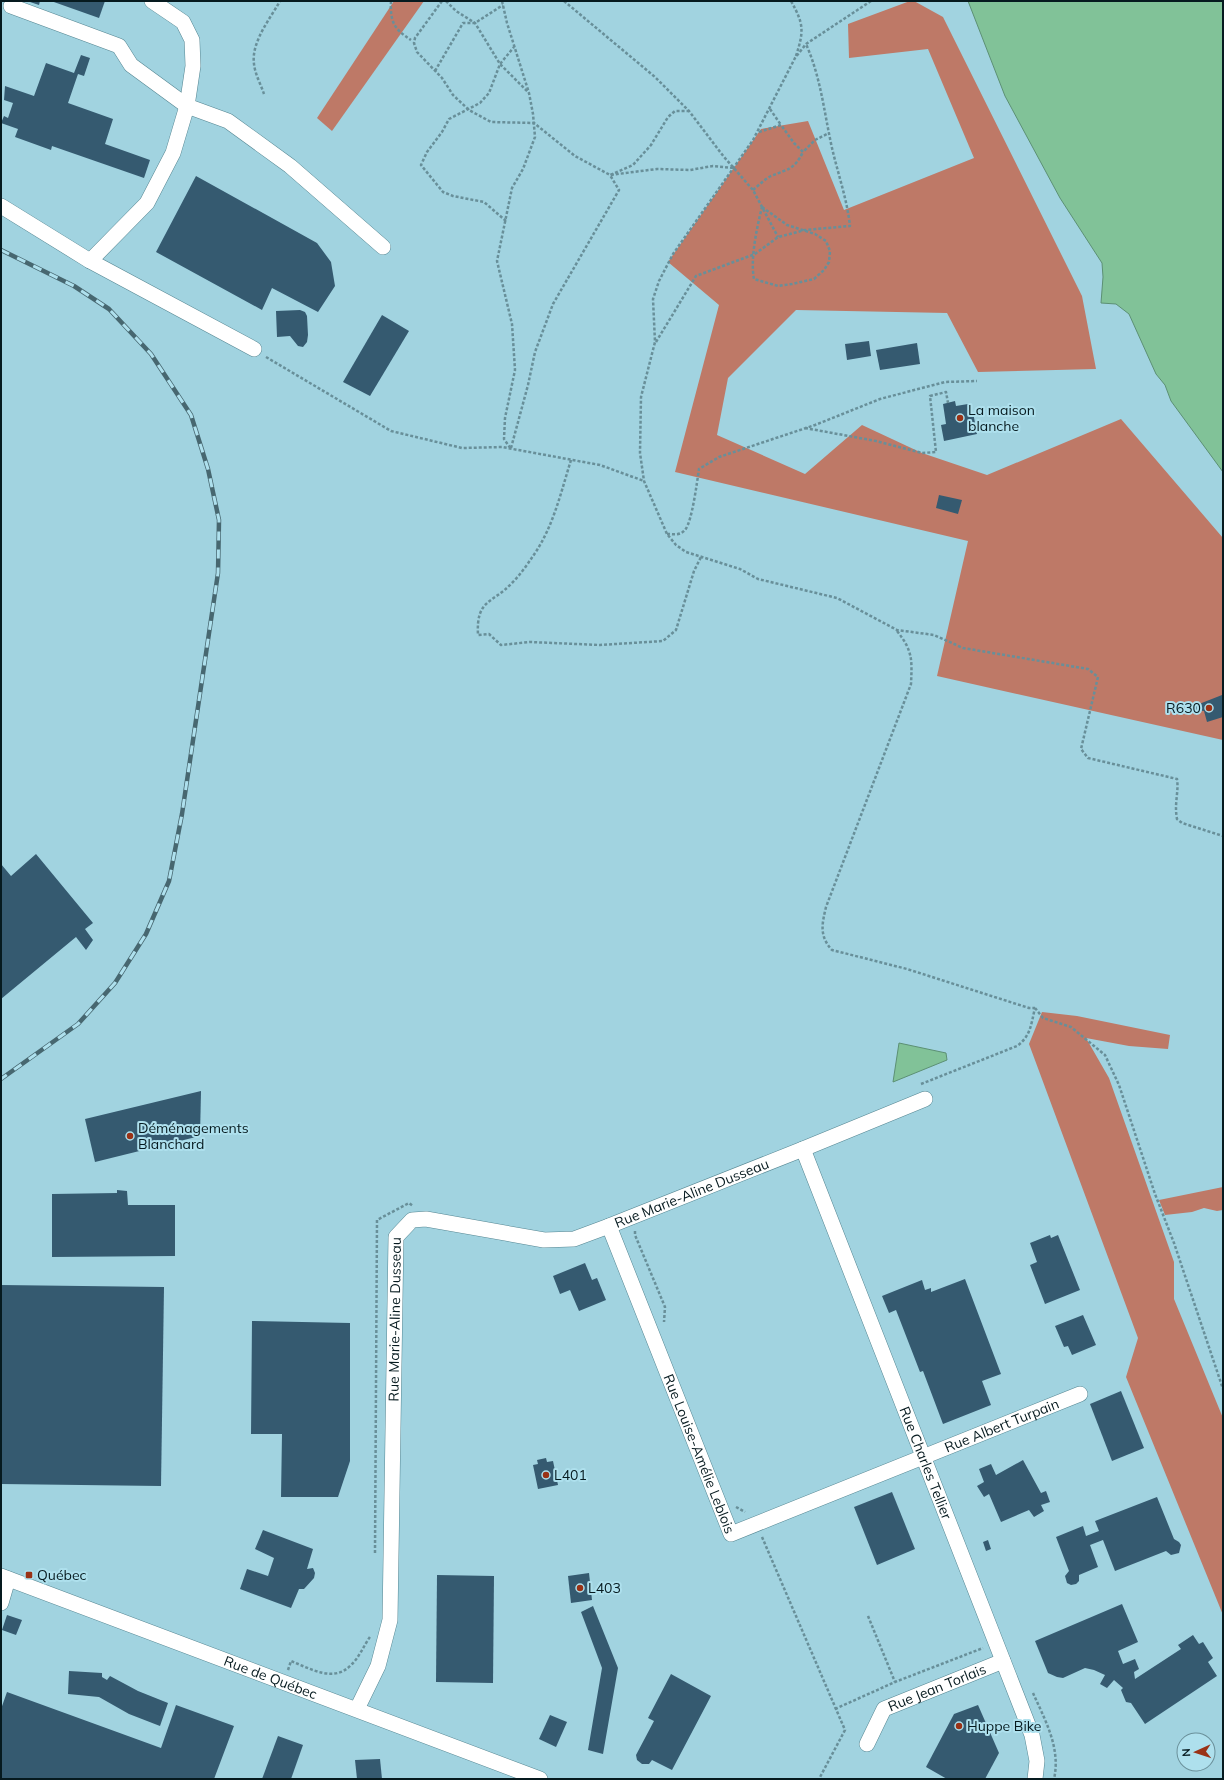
<svg xmlns="http://www.w3.org/2000/svg" width="1224" height="1780" viewBox="0 0 1224 1780" font-family="Mulish,sans-serif">
<rect width="100%" height="100%" fill="#a1d3e0"/>
<g fill="#be7967">
<polygon points="394,1 424,1 332,131 317,118"/>
<polygon points="910,1 914,1 943,17 1082,296 1096,369 978,372 947,313 796,310 728,378 717,435 805,474 862,425 922,453 987,475 1121,419 1223,538 1223,740 937,676 968,541 675,472 719,305 668,262 761,129 808,121 844,210 974,158 928,49 849,58 848,24"/>
<polygon points="1042,1012 1077,1016 1170,1035 1168,1049 1129,1046 1086,1038 1109,1078 1174,1262 1174,1299 1223,1418 1223,1615 1126,1377 1138,1338 1029,1044"/>
<polygon points="1223,1187 1223,1210 1217,1211 1204,1208 1192,1212 1165,1215 1159,1200"/>
</g>
<g fill="#81c298" stroke="#5c9074">
<polygon points="968,1 1223,1 1223,472 1171,401 1165,385 1156,374 1129,314 1116,304 1101,303 1103,277 1102,263 1060,198 1005,96"/>
<polygon points="899,1043 946,1053 947,1060 893,1082"/>
</g>
<g fill="#355a70">
<polygon points="27,1 40,1 39,5"/>
<polygon points="51,1 105,1 99,18"/>
<polygon points="81,55 90,58 84,76 78,74 68,103 113,119 105,144 150,160 144,178 52,146 51,150 15,137 18,129 1,123 4,116 8,118 13,103 4,100 5,86 34,96 46,63 74,73"/>
<polygon points="196,176 317,243 331,262 335,286 318,312 272,288 262,310 156,252"/>
<polygon points="300,310 305,312 307,316 308,335 307,342 303,347 298,346 290,336 277,337 276,311"/>
<polygon points="382,315 409,331 370,396 343,382"/>
<polygon points="869,341 871,356 847,360 845,344"/>
<polygon points="917,343 920,364 880,370 876,350"/>
<polygon points="955,401 956,406 968,404 970,413 973,412 977,434 944,441 941,425 946,424 943,404"/>
<polygon points="939,495 962,500 958,514 936,508"/>
<polygon points="1222,695 1223,717 1207,722 1204,711 1195,710 1194,706"/>
<polygon points="36,854 93,923 85,929 93,940 86,950 76,937 1,999 1,864 11,876"/>
<polygon points="201,1091 200,1136 95,1162 85,1119"/>
<polygon points="117,1190 127,1191 128,1205 175,1205 175,1256 52,1257 52,1194 117,1193"/>
<polygon points="1050,1235 1051,1238 1058,1235 1080,1290 1045,1304 1030,1265 1037,1262 1030,1243"/>
<polygon points="585,1263 592,1280 597,1278 606,1300 579,1311 570,1290 560,1294 553,1276"/>
<polygon points="965,1279 1001,1374 982,1381 991,1405 943,1424 923,1371 920,1372 896,1310 889,1313 882,1296 922,1280 925,1290 931,1288 931,1292"/>
<polygon points="1,1285 164,1287 161,1486 1,1484"/>
<polygon points="1083,1315 1096,1345 1072,1355 1068,1346 1064,1347 1055,1326"/>
<polygon points="252,1321 350,1323 350,1461 338,1497 281,1497 282,1434 251,1434"/>
<polygon points="1121,1391 1144,1448 1112,1461 1090,1404"/>
<polygon points="546,1458 547,1462 553,1461 558,1485 538,1489 533,1465 538,1464 537,1460"/>
<polygon points="1023,1460 1041,1493 1046,1491 1050,1502 1041,1505 1044,1511 1034,1517 1029,1510 1001,1522 989,1494 984,1497 977,1486 984,1482 979,1469 991,1464 996,1475"/>
<polygon points="892,1492 915,1549 877,1565 854,1507"/>
<polygon points="1157,1497 1174,1539 1179,1542 1181,1545 1179,1553 1171,1555 1166,1551 1115,1571 1103,1540 1090,1545 1098,1567 1079,1575 1079,1581 1076,1584 1071,1585 1067,1583 1065,1576 1069,1571 1056,1537 1083,1526 1086,1536 1099,1531 1095,1521"/>
<polygon points="263,1530 313,1549 307,1569 313,1568 315,1573 314,1578 304,1589 299,1589 291,1608 240,1589 247,1569 268,1576 274,1558 255,1549"/>
<polygon points="988,1540 991,1549 986,1551 983,1542"/>
<polygon points="589,1573 592,1600 571,1603 568,1576"/>
<polygon points="437,1575 494,1576 493,1683 436,1682"/>
<polygon points="1122,1604 1138,1642 1118,1651 1123,1664 1135,1659 1139,1669 1134,1672 1135,1679 1181,1649 1178,1645 1193,1635 1199,1644 1203,1642 1213,1658 1208,1662 1217,1676 1145,1724 1131,1703 1126,1702 1121,1690 1123,1688 1114,1680 1107,1688 1100,1684 1105,1675 1094,1670 1085,1668 1063,1678 1057,1677 1048,1673 1035,1641"/>
<polygon points="593,1606 618,1668 603,1754 588,1750 602,1668 581,1612"/>
<polygon points="7,1615 22,1620 16,1635 2,1630"/>
<polygon points="69,1671 102,1673 102,1677 107,1680 110,1676 138,1691 168,1703 160,1726 129,1714 99,1697 68,1694"/>
<polygon points="671,1674 711,1696 672,1770 652,1760 649,1764 642,1764 637,1760 636,1755 654,1721 648,1718"/>
<polygon points="7,1692 161,1748 176,1705 234,1726 214,1779 1,1779 1,1709"/>
<polygon points="978,1705 999,1753 985,1779 947,1779 926,1767 954,1714"/>
<polygon points="550,1715 567,1722 556,1747 539,1739"/>
<polygon points="278,1736 303,1745 291,1779 262,1779"/>
<polygon points="380,1759 382,1779 357,1779 355,1760"/>
</g>
<g fill="none" stroke-linecap="round" stroke-linejoin="round">
<g stroke="#558692" stroke-width="16">
<g id="minor">
<polyline points="11,6 119,46 131,65 187,106 228,121 290,166 383,247"/>
<polyline points="1,206 90,261 254,349"/>
<polyline points="90,261 147,203 173,153 187,106 193,66 192,40 183,22 152,1"/>
<path id="s1" d="M803 1149 1032 1735 1037 1761 1035 1779"/>
<path id="s2" d="M609 1226 731 1534 1080 1394"/>
<path id="s3" d="M1 1576 540 1779"/>
<polyline points="1,1603 8,1579"/>
<path id="s4" d="M357 1709 378 1666 390 1620 396 1237 412 1220 426 1219 544 1240 574 1239 609 1226 803 1149 925 1099"/>
<path id="s5" d="M867 1744 884 1709 1003 1661"/>
</g>
</g>
<g stroke="#688f99" stroke-width="2.5" stroke-dasharray="3 2" stroke-linecap="butt">
<path d="M391 1C390 22 394 29 411 40"/>
<polyline points="442,1 415,38 414,43 417,52 442,78 453,95 469,110 491,122 534,123 575,156 610,175 657,169 690,170 713,166 734,168"/>
<polyline points="446,1 456,11 475,23 500,64 529,93"/>
<polyline points="502,1 507,23 529,93 533,114 535,137 523,169 512,188 497,261 512,324 515,370 505,418 504,439 511,449"/>
<polyline points="564,1 655,77 689,111 724,157 753,190 778,237"/>
<path d="M791 1C804 24 804 31 796 56"/>
<path d="M871 1 806 44 795 58 753 140 673 254 659 281 653 299 655 342 641 397 640 453 644 481 667 534 676 545 686 552 740 569 758 579 837 598 897 630 934 635 963 648 1088 669 1098 677 1081 749 1088 758 1177 779C1179 792 1174 803 1177 819L1182 823 1223 836"/>
<polyline points="435,71 463,23 475,23 503,5"/>
<path d="M264 94C261 85 255 74 254 64 251 42 270 19 280 1"/>
<polyline points="770,109 781,125"/>
<polyline points="759,132 781,125 794,143 803,152 815,140 829,133"/>
<path d="M753 190C759 185 765 179 771 176 788 169 794 170 803 152"/>
<path d="M762 207 787 225 815 234 826 241 830 251 829 262 824 270 814 279 792 284 778 286 754 279C750 259 757 227 762 207Z"/>
<polyline points="506,221 484,202 453,196 443,192 421,165 427,152 442,132 449,119 480,103 489,93 500,64 514,47"/>
<path d="M656 342 696 276 755 254 778 237 805 230 850 226C847 199 838 174 832 148 824 112 821 78 806 44"/>
<polyline points="266,357 391,431 462,448 502,447 600,465 644,481"/>
<polyline points="805,428 876,441 922,453 936,452 930,396 946,392 948,403"/>
<polyline points="511,448 528,385 535,352 553,304 619,190 610,175 633,165 651,145 668,117 675,111 689,111"/>
<path d="M571 460C561 492 553 528 533 556 527 565 520 575 512 583 492 604 476 599 478 635L489 634 501 645 530 642 600 645 663 641 676 630 694 571 701 557"/>
<path d="M667 534C673 534 680 536 685 530 692 522 697 482 699 469L719 457 815 425 880 399 945 382 977 381"/>
<path d="M897 631C913 651 912 660 911 684L826 907C822 924 819 936 832 950L907 969 1029 1008H1035"/>
<polyline points="1035,1008 1043,1018 1071,1027 1105,1055 1119,1085 1155,1194 1174,1243 1223,1389"/>
<path d="M921 1084 1017 1046C1031 1036 1031 1024 1035 1008"/>
<polyline points="635,1231 635,1235 665,1307 664,1322"/>
<polyline points="736,1507 745,1512"/>
<polyline points="762,1537 845,1730 819,1779"/>
<polyline points="375,1553 377,1220 409,1203 413,1206"/>
<polyline points="868,1616 895,1682"/>
<path d="M288 1670 291 1661C311 1669 334 1683 351 1665 359 1658 364 1645 370 1637"/>
<path d="M1033 1693C1045 1720 1061 1748 1054 1779"/>
<polyline points="835,1709 895,1682 983,1648"/>
</g>
<use href="#minor" stroke="#fff" stroke-width="15"/>
<g stroke="#476770" stroke-width="4.5">
<polyline id="rail" points="1,250 74,286 109,309 151,354 191,415 208,469 219,520 218,573 182,814 169,881 146,934 115,983 78,1024 1,1079"/>
</g>
<use href="#rail" stroke="#aee0ed" stroke-width="3" stroke-dasharray="9" stroke-linecap="butt"/>
</g>
<g fill="#9a3216" stroke="#aee0ed" stroke-width="1.5">
<circle cx="960" cy="418" r="4"/>
<circle cx="1209" cy="708" r="4"/>
<circle cx="130" cy="1136" r="4"/>
<circle cx="546" cy="1475" r="4"/>
<rect x="25" y="1571" width="8" height="8" rx="2"/>
<circle cx="580" cy="1588" r="4"/>
<circle cx="959" cy="1726" r="4"/>
</g>
<g text-anchor="middle" dominant-baseline="central" stroke-width="4" stroke-linejoin="round" paint-order="stroke">
<g font-size="14" fill="#061a1f" stroke="#aee0ed" text-anchor="start">
<text x="968" y="410">La maison<tspan x="968" dy="16">blanche</tspan></text>
<text x="1201" y="708" text-anchor="end">R630</text>
<text x="138" y="1128">Déménagements<tspan x="138" dy="16">Blanchard</tspan></text>
<text x="554" y="1475">L401</text>
<text x="37" y="1575">Québec</text>
<text x="588" y="1588">L403</text>
<text x="967" y="1726">Huppe Bike</text>
</g>
<g font-size="14" fill="#061a1f" stroke="#aee0ed">
<text stroke="none"><textPath href="#s4" startOffset="792">Rue Marie-Aline Dusseau</textPath></text>
<text stroke="none"><textPath href="#s4" startOffset="396">Rue Marie-Aline Dusseau</textPath></text>
<text stroke="none"><textPath href="#s2" startOffset="623">Rue Albert Turpain</textPath></text>
<text stroke="none"><textPath href="#s2" startOffset="245">Rue Louise-Amélie Leblois</textPath></text>
<text stroke="none"><textPath href="#s1" startOffset="337">Rue Charles Tellier</textPath></text>
<text stroke="none"><textPath href="#s3" startOffset="288">Rue de Québec</textPath></text>
<text stroke="none"><textPath href="#s5" startOffset="96">Rue Jean Torlais</textPath></text>
</g>
</g>
<rect width="1224" height="1780" fill="none" stroke="#061a1f" stroke-width="4"/>
<g transform="translate(1196 1752) rotate(267)"><circle r="19" fill="#aee0ed" stroke="#6b919b"/>
<path d="M0-3L7 15L0 10L-7 15Z" fill="#9a3216"/>
<text y="-6" font-size="11" font-weight="bold" text-anchor="middle" fill="#061a1f">N</text>
</g>
</svg>
